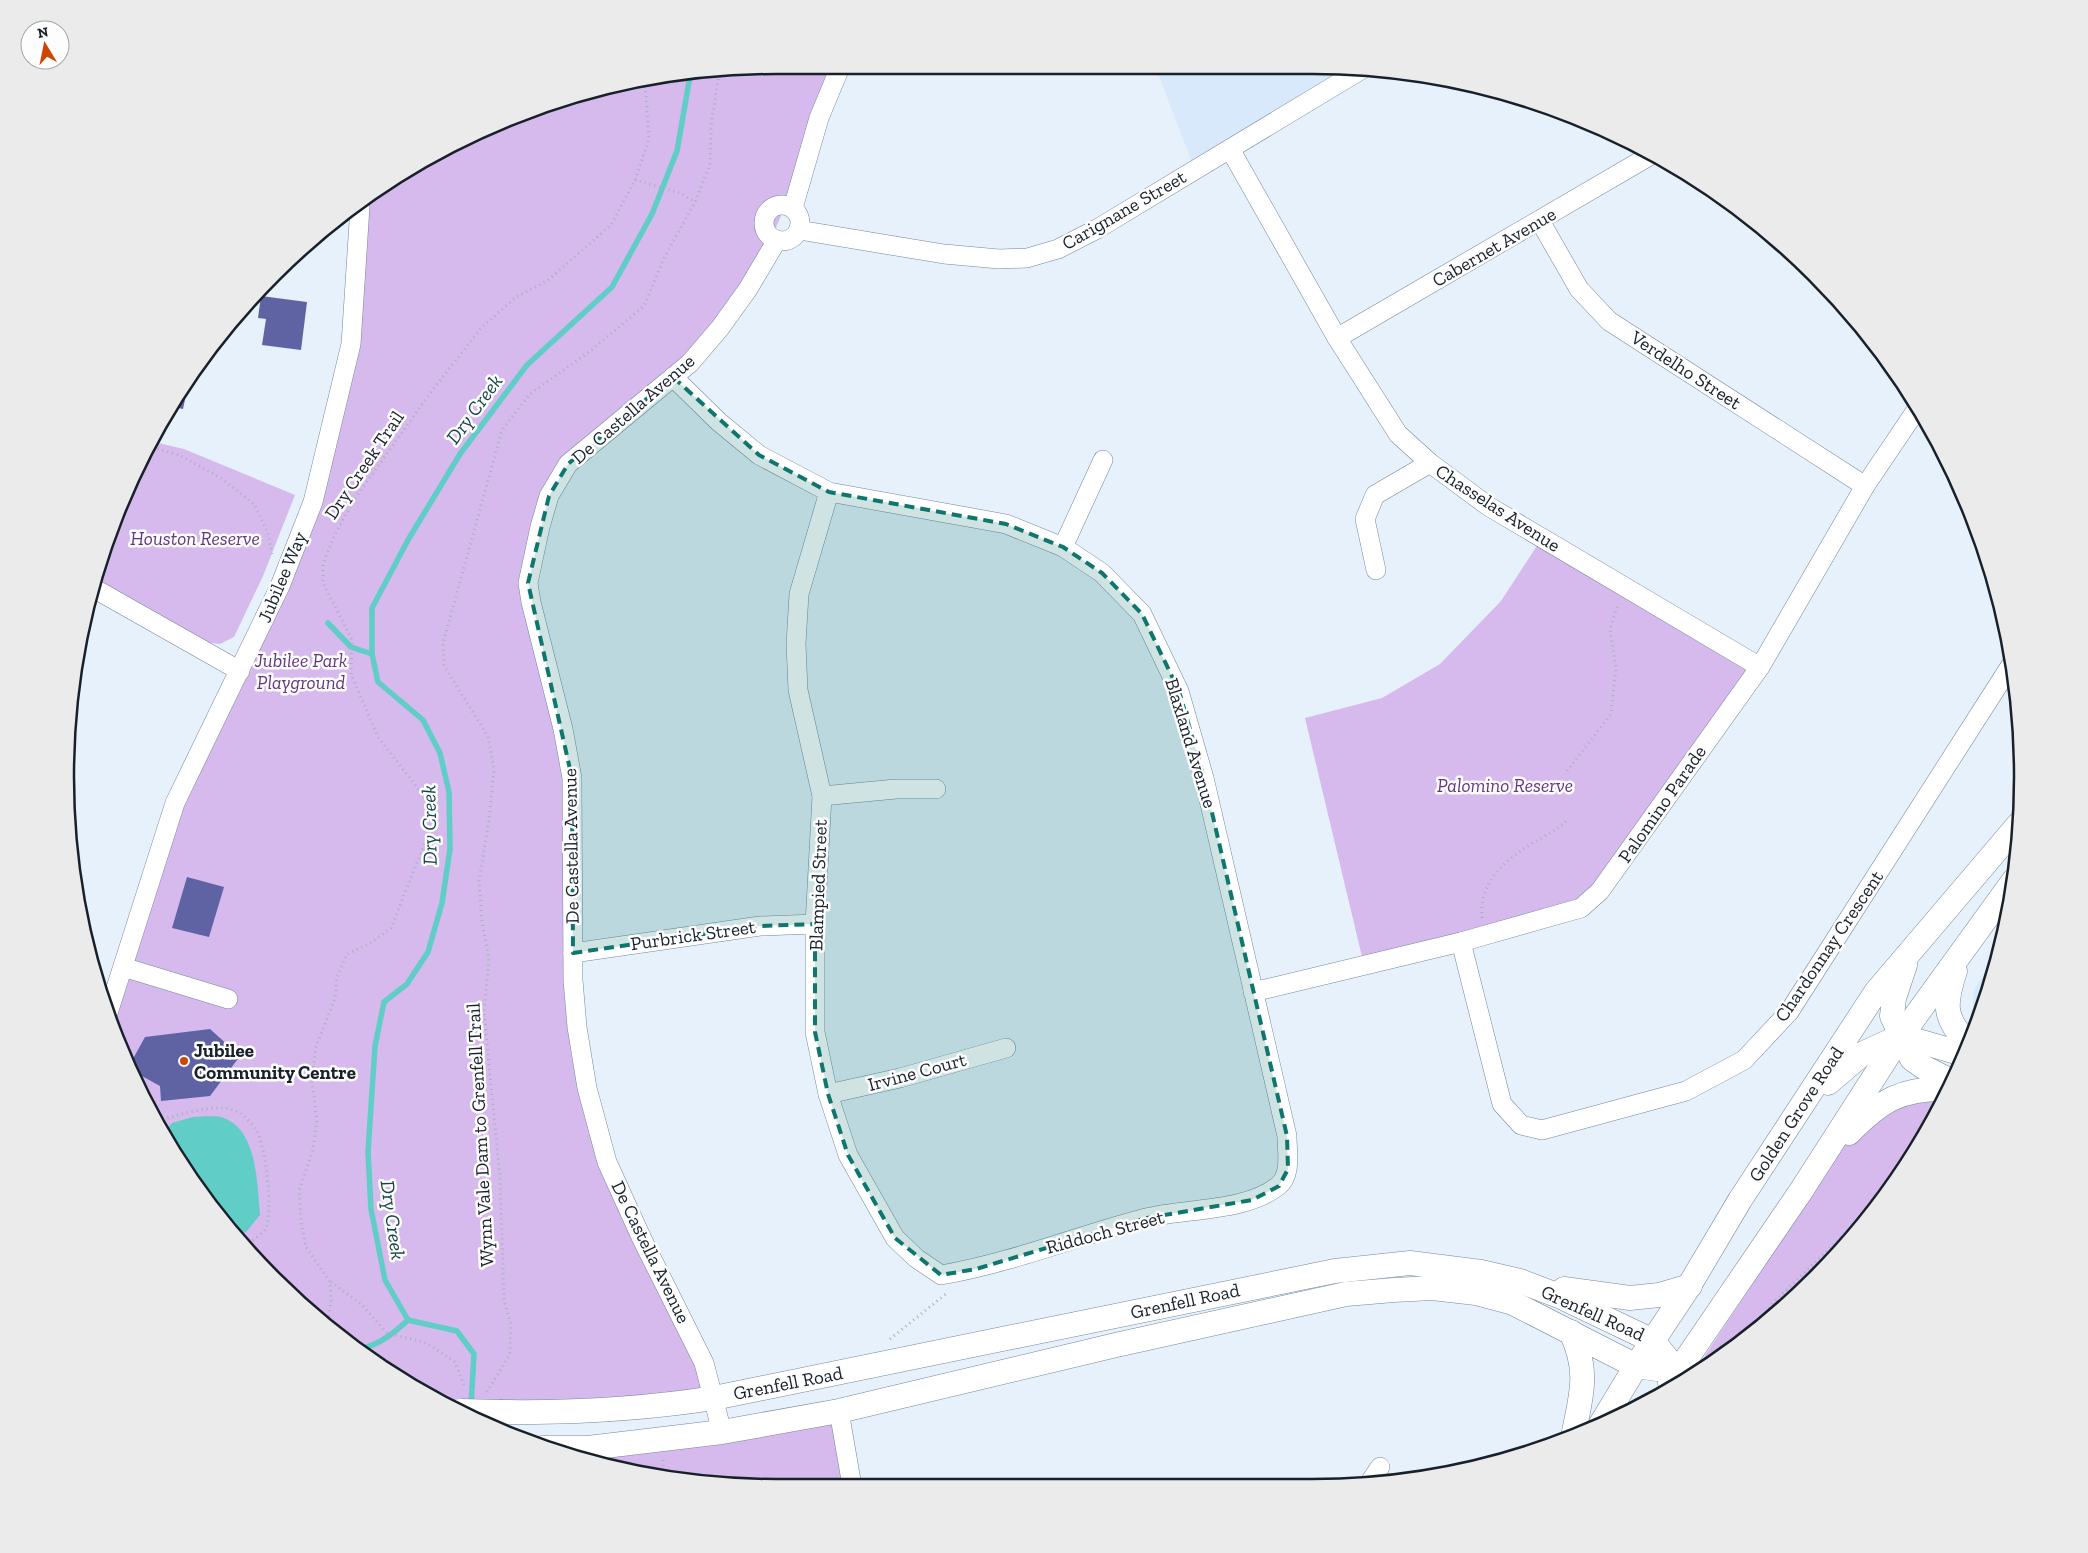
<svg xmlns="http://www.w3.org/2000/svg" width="2088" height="1553" viewBox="0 0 2088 1553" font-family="'Zilla Slab',serif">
<rect width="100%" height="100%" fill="#e7f1fb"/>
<g fill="#d7e9fb">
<polygon points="1155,66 1358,67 1195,170"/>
<polygon points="1998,952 1985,1005 1978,1021 1973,1005 1974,990"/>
</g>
<g fill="#d6b9ed">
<polygon points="776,65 845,65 772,237 690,363 568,464 528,583 565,739 573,941 607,1162 714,1398 458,1410 421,1393 307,1311 212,1209 119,1049 108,1013 175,803 313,502 351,344 360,207 421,160 592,89"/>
<polygon points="150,441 184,449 295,495 263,576 234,637 220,644 204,642 98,582 139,462"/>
<polygon points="1542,538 1760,667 1581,908 1364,965 1305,718 1382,698 1440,664 1501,601"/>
<polygon points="1944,1096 1928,1132 1869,1214 1828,1251 1776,1312 1744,1341 1696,1369 1848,1140 1885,1104"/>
<polygon points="839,1411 853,1486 730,1486 548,1450"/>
</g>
<path fill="#60cdc6" d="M193 1117C202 1117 216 1115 224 1118 258 1131 257 1185 260 1215L246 1232 236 1235 212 1209 166 1130 172 1123Z"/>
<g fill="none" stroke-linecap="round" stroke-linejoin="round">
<g stroke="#60cdc6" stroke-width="5.5">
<polyline points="328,623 351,647 372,654"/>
<path d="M360 1349C379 1345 394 1333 408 1320"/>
<polyline points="471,1405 474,1354 457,1331 408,1320 385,1280 371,1209 368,1152 375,1046 384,1002 407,984 428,952 442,903 450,849 449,792 440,753 423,720 378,682 372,654 372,608 408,540 460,454 527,365 612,287 652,214 677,151 690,76"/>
</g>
</g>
<g fill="#5f63a4">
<polygon points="261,296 307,302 301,350 262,345 266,319 258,318"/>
<polygon points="180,389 187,390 183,409 170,406"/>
<polygon points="187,877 224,887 209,937 172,928"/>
<polygon points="210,1029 240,1056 210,1096 161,1101 160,1086 131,1070 129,1066 145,1037"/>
</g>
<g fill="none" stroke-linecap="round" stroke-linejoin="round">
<g stroke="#72879e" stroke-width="20">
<g id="minor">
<polyline points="1230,149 1337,338 1398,434 1430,463 1488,506 1760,667"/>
<circle cx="782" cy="223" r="18"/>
<polyline points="793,208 819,118 841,65"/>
<polyline points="1540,221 1579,289 1609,321 1865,486"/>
<polyline points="799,230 944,254 999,259 1027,258 1058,249 1097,229 1364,68"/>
<polyline points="1337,338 1651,155"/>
<path d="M673 377 719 422 759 455 829 492 1006 524 1063 547 1102 573 1142 614 1179 691 1204 778 1287 1136C1287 1152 1292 1175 1278 1186 1245 1212 1186 1208 1146 1218 1077 1236 1011 1263 941 1275L916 1258 895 1238 848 1155 828 1094 815 1032V924L822 796 798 690 796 644 799 594 829 492"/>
<polyline points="1063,547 1103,460"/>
<polyline points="1376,570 1365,519 1375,495 1430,463"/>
<polyline points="95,589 240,671"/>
<polyline points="822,796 896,789 936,789"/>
<polyline points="1461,942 1502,1104 1521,1125 1542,1130 1686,1091 1744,1060 1789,1012 2011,665"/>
<polyline points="573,953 760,926 815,924"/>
<polyline points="123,967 228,999"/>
<polyline points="1253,992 1461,942 1581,908 1600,891 1760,667 1865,486 1917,409"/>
<polyline points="108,1013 175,803 280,586 313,502 351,344 360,207"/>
<polyline points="828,1094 900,1078 1006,1048"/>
<polyline points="839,1411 852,1486"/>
<polyline points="722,1432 704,1363 642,1239 607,1162 587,1088 577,1027 573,980 572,778 563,729 531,602 528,583 540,527 549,496 568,464 690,363 720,328 748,289 777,240"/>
<polyline points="1370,1482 1380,1467"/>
</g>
</g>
<g stroke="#72879e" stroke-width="25">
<g id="major">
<polyline points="1905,965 1894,998 1892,1016 1912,1059 1925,1068 1951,1081"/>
<path d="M1955 971C1945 1002 1942 1018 1968 1043"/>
<polyline points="1901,1036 1963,1054"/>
<polyline points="1828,1083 1862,1054 1901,1036"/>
<path d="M1849 1133C1881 1100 1902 1088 1947 1089"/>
<polyline points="1564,1289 1630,1298 1659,1295 1690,1286"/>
<path d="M1571 1332C1590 1373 1581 1395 1573 1437"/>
<polyline points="1670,1383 1801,1191 1896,1043 2014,880"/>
<path d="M502 1412C574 1413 643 1409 714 1398L1335 1271 1410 1263 1481 1272 1520 1281 1559 1296 1653 1341 1678 1372"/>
<polyline points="1601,1424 1636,1366 1686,1291 1740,1200 1876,992 2018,825"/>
<polyline points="542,1448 588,1448 722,1432 839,1411 1116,1345 1346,1294 1394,1290 1432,1288 1476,1293 1513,1303 1636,1366 1678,1372"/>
</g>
</g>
<g stroke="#a7b1ba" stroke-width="3" stroke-dasharray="1 4" stroke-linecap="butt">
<polyline points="635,180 680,193 695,202"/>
<polyline points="148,446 179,455 221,478 254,504 268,533 272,554"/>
<polyline points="1567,771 1611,714 1616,668 1610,629 1618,604"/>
<path d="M1482 918C1478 877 1512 855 1543 837 1553 831 1560 828 1568 819"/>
<path d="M158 1117 165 1119C186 1113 220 1101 240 1113 245 1117 253 1125 256 1130 266 1145 273 1211 266 1228 263 1234 251 1241 246 1246"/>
<polyline points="1933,1121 1933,1109"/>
<polyline points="331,1282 362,1305 387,1333 427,1343 455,1362 464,1385"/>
<polyline points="327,1326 331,1302 330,1282 306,1247 301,1222 299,1191 313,1150 317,1121 312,1079 316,1047 335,998 337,977 347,954 369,944 391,928 430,830 431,811 423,795 378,737 351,674 352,640 323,583 323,564 335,534 354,500 428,396 482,327 516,297 547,281 611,225 635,180 649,139 645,82"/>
<polyline points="890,1339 947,1293"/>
<polyline points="1745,1340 1774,1302 1877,1203"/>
<polyline points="1720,1346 1729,1350"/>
<polyline points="487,1392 510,1354 511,1325 504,1300 500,1177 484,1012 489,959 482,922 479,882 489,820 494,769 488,736 444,666 443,643 502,430 530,394 589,352 644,306 663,260 695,202 710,165 711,126 719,73"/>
<polyline points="663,1460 663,1473"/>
</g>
<use href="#minor" stroke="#fff" stroke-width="19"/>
<use href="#major" stroke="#fff" stroke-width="24"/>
<g stroke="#72879e" stroke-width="25" stroke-linecap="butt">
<polyline id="major-bridge" points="461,1411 502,1412"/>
</g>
<use href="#major-bridge" stroke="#fff" stroke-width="24"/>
</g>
<path fill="#0f766e" fill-opacity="0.2" stroke="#0f766e" stroke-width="4" stroke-dasharray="10 6" stroke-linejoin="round" d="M673 377 759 455 829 492 1006 524 1063 547 1102 573 1142 614 1179 691 1204 778 1287 1136 1288 1169 1279 1186 1252 1200 1147 1218 976 1269 941 1275 895 1238 848 1155 828 1094 815 1032V924L760 926 573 953 572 778 528 583 549 496 568 464Z"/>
<circle fill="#cc4703" stroke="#fdfdfd" stroke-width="2" cx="184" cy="1061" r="5"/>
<g text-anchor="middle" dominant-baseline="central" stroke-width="5" stroke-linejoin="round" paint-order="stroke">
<g font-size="19" fill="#18212a" stroke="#fdfdfd">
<text transform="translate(1124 210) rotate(-30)">Carignane Street</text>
<text transform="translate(1494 247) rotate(-30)">Cabernet Avenue</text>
<text transform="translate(1686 370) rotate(33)">Verdelho Street</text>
<text transform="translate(633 409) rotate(-41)">De Castella Avenue</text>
<text transform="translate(364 465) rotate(-56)">Dry Creek Trail</text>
<text transform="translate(1498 508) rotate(33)">Chasselas Avenue</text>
<text transform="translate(282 577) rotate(-67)">Jubilee Way</text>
<text transform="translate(1191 743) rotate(73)">Blaxland Avenue</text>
<text transform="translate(1662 804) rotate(-55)">Palomino Parade</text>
<text transform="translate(571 846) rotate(-91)">De Castella Avenue</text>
<text transform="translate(818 885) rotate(-88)">Blampied Street</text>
<text transform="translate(693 935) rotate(-8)">Purbrick Street</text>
<text transform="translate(1829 946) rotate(-56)">Chardonnay Crescent</text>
<text transform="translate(917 1072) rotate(-15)">Irvine Court</text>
<text transform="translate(1796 1114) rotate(-57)">Golden Grove Road</text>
<text transform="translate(480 1135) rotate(-93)">Wynn Vale Dam to Grenfell Trail</text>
<text transform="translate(1105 1232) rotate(-15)">Riddoch Street</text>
<text transform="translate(651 1252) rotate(64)">De Castella Avenue</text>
<text transform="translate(1185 1301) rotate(-12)">Grenfell Road</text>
<text transform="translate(1593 1313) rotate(24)">Grenfell Road</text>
<text transform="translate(788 1383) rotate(-11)">Grenfell Road</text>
</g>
<g font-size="19" font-style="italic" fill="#643583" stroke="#fdfdfd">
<text x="195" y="538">Houston Reserve</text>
<text x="301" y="660">Jubilee Park<tspan x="301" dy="22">Playground</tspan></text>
<text x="1505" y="785">Palomino Reserve</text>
</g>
<g font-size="19" font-weight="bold" fill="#18212a" stroke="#fdfdfd" text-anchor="start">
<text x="194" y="1050">Jubilee<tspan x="194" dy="22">Community Centre</tspan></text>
</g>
<g font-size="20" font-style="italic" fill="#134542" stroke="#fdfdfd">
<text transform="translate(474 409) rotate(-54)">Dry Creek</text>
<text transform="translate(429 825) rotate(-91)">Dry Creek</text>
<text transform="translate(393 1220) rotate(82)">Dry Creek</text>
</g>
</g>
<path d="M0 0H2088V1553H0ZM776 74H1312A702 702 0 0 1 2014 776V777A702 702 0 0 1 1312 1479H776A702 702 0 0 1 74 777V776A702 702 0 0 1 776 74Z" fill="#ebebec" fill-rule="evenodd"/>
<path fill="none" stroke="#18212a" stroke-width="2.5" d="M776 74H1312A702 702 0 0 1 2014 776V777A702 702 0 0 1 1312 1479H776A702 702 0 0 1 74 777V776A702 702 0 0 1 776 74Z"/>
<g transform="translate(45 45) rotate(350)"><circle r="24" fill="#fdfdfd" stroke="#a1a5a9"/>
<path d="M0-4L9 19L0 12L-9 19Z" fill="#cc4703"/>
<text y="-8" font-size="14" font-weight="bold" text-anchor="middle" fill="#18212a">N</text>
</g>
</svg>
